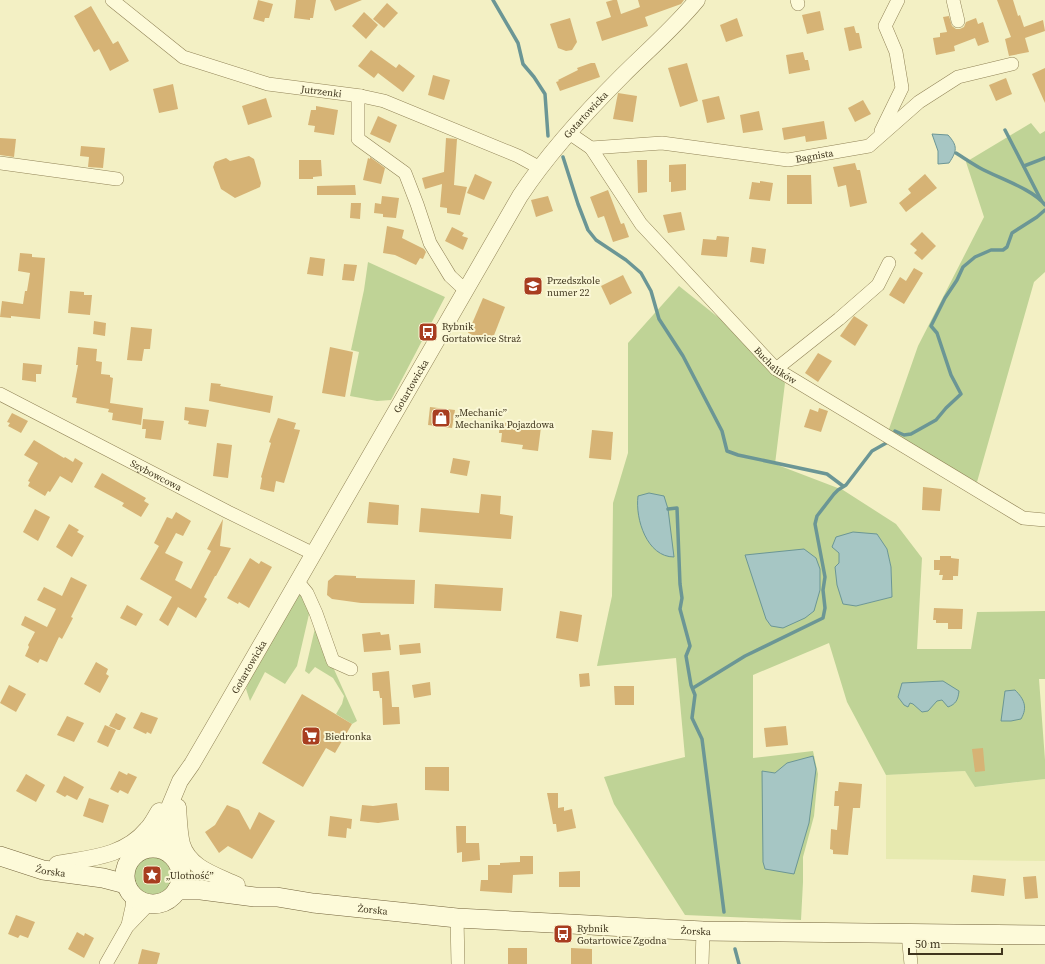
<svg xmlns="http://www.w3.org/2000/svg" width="1045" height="964" viewBox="0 0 1045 964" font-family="'Source Serif 4',serif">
<rect width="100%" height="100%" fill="#f3f0c4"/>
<polygon fill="#e7eab0" points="965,771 976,787 1045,779 1045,861 886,859 886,775"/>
<g fill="#bfd396" fill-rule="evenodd">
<polygon points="1031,123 1040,134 1045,131 1045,272 1034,282 977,482 888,432 918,346 984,217 966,162"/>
<polygon points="368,262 445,297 391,400 377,401 350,396 359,352 351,350 364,290"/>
<path d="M679 286 724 322 785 383 775 464 843 490 896 524 922 558 917 649H971L977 612 1045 611V679H1039L1045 760V779L975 787 965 771 886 775 847 702 829 643 753 675V758L813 751 818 774 814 816 803 857V882L801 920 685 915 614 804 604 777 685 757 676 658 597 666 612 596 613 503 628 453V343ZM877 534 887 549 891 567 892 597 856 606 839 563V553Z"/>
<polygon points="302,593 310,610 297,666 285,684 265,672 250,701 246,689 257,660 297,595"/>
<path d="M316 624C318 637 318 649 329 658L357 721 352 724 336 714 342 704 344 696 333 678 315 667 309 674 305 671Z"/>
<circle cx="152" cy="876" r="19"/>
</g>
<g fill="#a6c6c4" stroke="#6b9695">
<path d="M932 134 948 135C958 146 957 151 949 163L938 164V151Z"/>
<path d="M649 493 664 496 668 509 674 557C647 557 635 519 638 496Z"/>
<polygon points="853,532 877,534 887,549 891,567 892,597 856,606 843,604 837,585 835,567 839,563 839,553 832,547 836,537"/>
<polygon points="804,549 816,558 820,569 820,590 814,611 805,618 783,628 771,626 766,619 745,555"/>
<path d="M943 681 959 691C958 700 956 704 948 707L942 700 937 701 928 711 922 712 913 704 910 703 908 707 904 705 898 697 902 683Z"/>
<path d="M1015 690C1024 699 1028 707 1021 719L1011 721H1001L1005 691Z"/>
<polygon points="813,756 816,769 809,823 794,874 765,869 763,862 762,771 775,773 787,763"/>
</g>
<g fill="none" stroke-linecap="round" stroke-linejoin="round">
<g stroke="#6b9695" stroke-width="3.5">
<polyline points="493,0 518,43 523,64 534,77 545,94 548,136"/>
<polyline points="1005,130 1041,200"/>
<path d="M956 153C964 158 971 163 980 168 998 178 1033 189 1045 205"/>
<polyline points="563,157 578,204 588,230 596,240 626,260 641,273 651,291 659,319 683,356 722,431 727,451 738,455 827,474 843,486"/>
<polyline points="1024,166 1045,158"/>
<polyline points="895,431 904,435 911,434 936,420 946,408 961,394 951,375 937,333 931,326 945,298 957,280 963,267 975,257 991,250 1003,250 1007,247 1012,233 1037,217 1045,210"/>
<polyline points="668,509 677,508 680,584 682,598 680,609 690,646 686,656 691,685 695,695 692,718 702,739 724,912"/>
<polyline points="693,688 745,656 823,618 825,608 823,590 825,577 815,524 817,516 834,494 838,490 846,485 872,451 888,442"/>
<polyline points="735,949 739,964"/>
</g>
</g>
<g fill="#d6b375">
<polygon points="258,0 273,4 269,18 265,18 264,22 253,19"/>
<polygon points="296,0 316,0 313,18 310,18 310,20 294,18"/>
<polygon points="330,0 362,0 335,11"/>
<polygon points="613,0 617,0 621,14 640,7 638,0 684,0 681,4 645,17 648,26 602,41 596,22 611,17 606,2"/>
<polygon points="997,0 1013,0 1018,16 1020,15 1024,27 1043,20 1045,31 1025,38 1029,52 1009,56 1005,39 1011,37"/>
<polygon points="387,3 398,13 384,28 373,19"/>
<polygon points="91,6 113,44 118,41 129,61 110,71 99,49 94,52 74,16"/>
<polygon points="820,11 824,30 807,34 802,15"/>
<polygon points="364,12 378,25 366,39 352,26"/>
<polygon points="949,16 952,26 956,29 960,29 964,27 966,22 976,18 978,24 983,22 989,42 978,46 975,38 954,46 955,51 936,55 933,38 940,37 940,33 947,32 943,17"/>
<polygon points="570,18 577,42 572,50 566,51 558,48 550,24"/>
<polygon points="737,18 743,36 726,42 720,25"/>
<polygon points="854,26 856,33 859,33 862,48 849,51 844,28"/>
<polygon points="371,50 396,68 399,64 415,76 403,92 378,73 374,78 358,66"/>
<polygon points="803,52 805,60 808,60 810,70 789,74 786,55"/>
<polygon points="591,63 595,63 600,77 560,91 556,82 559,81 558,80 578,70 577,68"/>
<polygon points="687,63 698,101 680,107 668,68"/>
<polygon points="1045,68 1045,103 1032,74"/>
<polygon points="433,75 450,80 444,100 428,95"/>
<polygon points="1006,78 1012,94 996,101 989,85"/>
<polygon points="173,84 178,109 159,113 153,89"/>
<polygon points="618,93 637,96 633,122 613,119"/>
<polygon points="719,96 725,119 707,123 702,100"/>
<polygon points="266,98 272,117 248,125 242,106"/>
<polygon points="863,100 871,114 855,122 848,108"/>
<polygon points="316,106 338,110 334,135 314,132 315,126 308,125 311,110 316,110"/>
<polygon points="759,111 763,130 743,133 740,115"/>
<polygon points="378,116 397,125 390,143 370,134"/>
<polygon points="824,121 827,139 806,142 805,136 784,140 782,128"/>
<polygon points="0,138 16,139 14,157 0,155"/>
<polygon points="446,138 457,139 454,185 467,187 460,215 447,213 447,208 440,207 442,184 425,189 422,178 444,172"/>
<polygon points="81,146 105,148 103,168 88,167 89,157 80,156"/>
<polygon points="249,156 254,159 261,183 260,187 235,198 221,189 213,167 215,162 226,158 230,161"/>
<polygon points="370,157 385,168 381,184 363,180 368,158 370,159"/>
<polygon points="299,160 321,160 322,176 313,177 313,179 299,179"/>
<polygon points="637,160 647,160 647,192 638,193"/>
<polygon points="855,163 857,170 860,170 867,203 850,207 846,185 838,187 833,167"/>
<polygon points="686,164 686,190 671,192 671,182 669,182 669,165"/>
<polygon points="475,174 492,182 484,200 467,193"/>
<polygon points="925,174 937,188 906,212 899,203 911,193 908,189"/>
<polygon points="787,175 811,175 812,204 787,204"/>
<polygon points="760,181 773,183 770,201 749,199 752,182 760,183"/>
<polygon points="355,185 356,195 317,195 317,186"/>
<polygon points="608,190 621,224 624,223 629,237 613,242 604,216 598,218 590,197"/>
<polygon points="382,196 399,198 396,218 383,217 383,214 374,213 375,203 381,204"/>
<polygon points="548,196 553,211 536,217 531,200"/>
<polygon points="351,203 361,203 360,219 350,218"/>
<polygon points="681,212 685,230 668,233 663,215"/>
<polygon points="387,226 404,230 402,238 424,249 426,252 423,259 420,258 416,265 395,255 383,253"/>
<polygon points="452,227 464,233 462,236 468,238 463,250 445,241"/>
<polygon points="922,232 936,246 922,260 914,253 917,250 910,244"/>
<polygon points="717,236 729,237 727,257 701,255 703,239 716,240"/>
<polygon points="752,247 766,249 764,264 750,262"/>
<polygon points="20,253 32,254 32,257 45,258 40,319 11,316 11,318 0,317 2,301 23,304 25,291 27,291 30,273 18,271"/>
<polygon points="310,257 325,259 323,276 307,274"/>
<polygon points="344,264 357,265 354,281 342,280"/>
<polygon points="914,268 923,273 904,304 889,295 900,277 906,281"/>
<polygon points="623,275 632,293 610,305 601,286"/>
<polygon points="70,291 84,292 84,295 92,295 90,315 68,313"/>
<polygon points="483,298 505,307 491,343 468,333"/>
<polygon points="854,316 868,325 855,346 840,336"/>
<polygon points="94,321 106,323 105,336 93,334"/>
<polygon points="131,327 152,329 150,349 144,349 142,361 127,360"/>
<polygon points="78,347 97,349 96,361 102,362 101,374 110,375 110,377 113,378 110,403 143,408 141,425 112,420 113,413 108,412 109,409 76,403 77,398 72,397 78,365 76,365"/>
<polygon points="330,347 353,352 345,397 322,393"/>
<polygon points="818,353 832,361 818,382 805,373"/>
<polygon points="23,363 42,365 41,374 36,374 36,382 22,380"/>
<polygon points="211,383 221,384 220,386 273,396 270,413 209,401"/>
<polygon points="185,407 209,410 206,427 188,424 189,421 184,420"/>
<polygon points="430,407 455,410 452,428 428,425"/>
<polygon points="819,408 828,411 821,432 804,427 810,409 818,412"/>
<polygon points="12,413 28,421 21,433 8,426 10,423 7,422"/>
<polygon points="278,418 296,423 294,429 300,430 284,483 276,481 274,492 260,489 262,478 261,477 271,443 269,442"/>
<polygon points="143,419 164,421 161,440 145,438 146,429 142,429"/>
<polygon points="500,422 541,427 538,451 522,449 523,445 501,442 502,433 499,433"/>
<polygon points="592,430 613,432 611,460 589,458"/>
<polygon points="34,440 64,458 65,457 73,462 75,458 83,463 72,483 60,476 50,492 48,491 45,496 28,486 30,482 28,481 38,463 24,455"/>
<polygon points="217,443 232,445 228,478 213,476"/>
<polygon points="453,458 470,461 467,476 450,473"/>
<polygon points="102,473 146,498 144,501 149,504 141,517 122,506 124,503 94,487"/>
<polygon points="923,487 942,489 940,511 922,510"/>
<polygon points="481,494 501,496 500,514 513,516 511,539 419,532 421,508 479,513"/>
<polygon points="369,502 399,505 398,525 367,523"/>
<polygon points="35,509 50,517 38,541 23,532"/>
<polygon points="176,512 191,521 183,536 176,533 165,553 183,562 175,580 191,589 211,551 207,549 223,519 220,546 231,548 216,576 215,576 204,597 207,599 196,618 178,607 168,626 159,620 172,597 140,579 159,546 154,543 167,517 172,519"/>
<polygon points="69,524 79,530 77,532 84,536 72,557 56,547"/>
<polygon points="940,556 951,556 951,558 959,559 958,576 953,576 953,580 942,580 943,575 939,575 940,570 934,570 934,560 940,560"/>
<polygon points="250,558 259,564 261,561 272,567 249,608 239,602 238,604 227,598"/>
<polygon points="335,575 356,576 356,578 415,580 414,604 361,603 332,599 327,595 328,581"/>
<polygon points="71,577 87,585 71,617 73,618 62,639 59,637 47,662 40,659 38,663 25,656 29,647 28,645 35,632 21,625 25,616 47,627 56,609 37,600 44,587 62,596"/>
<polygon points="435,584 503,588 501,611 434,608"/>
<polygon points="127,605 143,614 136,626 120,618"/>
<polygon points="934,608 963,609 962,629 948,629 948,623 936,623 936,620 933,620"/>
<polygon points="560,611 582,615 578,642 556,638"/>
<polygon points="380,632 381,635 389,634 391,650 364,652 362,634"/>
<polygon points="420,643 421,653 400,655 399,645"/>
<polygon points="96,662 108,669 106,674 109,676 100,693 84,684"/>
<polygon points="389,671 392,707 399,707 400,724 383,725 382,698 380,698 379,691 373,691 372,673"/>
<polygon points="589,673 590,686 580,687 579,674"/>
<polygon points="430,682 431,695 414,698 412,685"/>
<polygon points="9,685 26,694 16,712 0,703"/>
<polygon points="614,686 634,686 634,705 615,705"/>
<polygon points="302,694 352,724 335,753 326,748 303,787 262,763"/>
<polygon points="141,712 158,718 151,734 147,732 146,734 133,728"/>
<polygon points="116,713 126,718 120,730 118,730 109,726"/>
<polygon points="67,716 84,723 74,742 57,735"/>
<polygon points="105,725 116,730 108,747 97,742"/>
<polygon points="786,726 788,745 766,747 764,728"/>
<polygon points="983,748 985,771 975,772 972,749"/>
<polygon points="425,767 449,767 449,791 425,790"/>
<polygon points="119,771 127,775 128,773 137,777 128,794 120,790 118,793 110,789"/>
<polygon points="26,774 45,785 36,802 16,791"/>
<polygon points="64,776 84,787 77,800 67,795 65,797 56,792"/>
<polygon points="839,782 862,784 860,808 853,808 848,855 833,854 833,850 830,849 831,829 837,830 839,806 834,806 835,791 838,791"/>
<polygon points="547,793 558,793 558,808 564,807 564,811 572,809 576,828 557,832 556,824 553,824"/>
<polygon points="89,798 109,805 103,823 83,816"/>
<polygon points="397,803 399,820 378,823 360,821 362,805 373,806"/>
<polygon points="227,805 239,810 250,830 259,812 275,821 252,859 228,846 219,853 205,832 215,825"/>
<polygon points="330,816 352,819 351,829 347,828 346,838 328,836"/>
<polygon points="456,826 466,826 466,843 479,843 480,860 462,862 462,852 457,853"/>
<polygon points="520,856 533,856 533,874 513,875 512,893 480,891 481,880 488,880 488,865 500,865 500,863 520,862"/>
<polygon points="580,871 580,887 559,887 559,872"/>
<polygon points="973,875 1006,879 1004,896 971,892"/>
<polygon points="1036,876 1038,898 1025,899 1023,877"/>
<polygon points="16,915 35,922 28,938 20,935 18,938 8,934"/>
<polygon points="77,932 84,936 85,933 94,938 84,958 68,949"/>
<rect x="508" y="948" width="19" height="16"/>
<polygon points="571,948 592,949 592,964 571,964"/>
<polygon points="142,949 160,953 157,964 138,964"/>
</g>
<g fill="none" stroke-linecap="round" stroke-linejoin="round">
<g stroke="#918357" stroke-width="14">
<g id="minor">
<path id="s1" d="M112 0 183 57 268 84 361 96 384 101 518 156 540 168"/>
<polyline points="797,0 798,4"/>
<polyline points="953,0 958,21"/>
<polyline points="361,96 358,101 358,139 405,173 417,204 430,243 450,276 465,290"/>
<polyline points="881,131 902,88 896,52 885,26 898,0"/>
<path id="s2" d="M569 133 591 148 641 224 776 369 1023 518 1045 520"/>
<path id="s3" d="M591 148 662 143 788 160 869 146 919 102 958 77 1012 64"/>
<polyline points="0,163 117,179"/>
<polyline points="776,369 839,319 878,285 889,263"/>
<path id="s4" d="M0 394 228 512 314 554"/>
<polyline points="298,582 307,593 316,613 333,661 351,669"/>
<polyline points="457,918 458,964"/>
<polyline points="128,925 132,907 133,896"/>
<polyline points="908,934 911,964"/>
<polyline points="106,964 127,927 149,904"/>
<polyline points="702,964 703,931"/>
</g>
</g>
<g stroke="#918357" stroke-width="17">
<g id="tertiary">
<path d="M178 807C179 819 179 832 182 844 189 868 216 875 237 885"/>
<path id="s5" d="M152 848 180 781 192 764 213 728 520 196C549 152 585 113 622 76 647 51 674 28 697 0"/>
<polyline points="169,853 175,821"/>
<path d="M57 864C89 858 124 857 147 829 152 824 155 817 159 811"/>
</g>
</g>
<g stroke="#73633b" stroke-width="20">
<g id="secondary">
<circle cx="153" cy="876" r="28"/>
<path id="s6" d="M0 856 43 870 103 878 126 884"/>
<path id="s7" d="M177 890H201L255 897H277L313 903 457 918 703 931 1045 935"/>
</g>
</g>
<use href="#minor" stroke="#fdfad9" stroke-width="13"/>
<use href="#tertiary" stroke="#fdfad9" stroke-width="16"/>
<use href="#secondary" stroke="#fdfad9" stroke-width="19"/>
</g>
<defs>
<g id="school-square" transform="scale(1)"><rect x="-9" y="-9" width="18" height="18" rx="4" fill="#a83d20" stroke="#faf7d5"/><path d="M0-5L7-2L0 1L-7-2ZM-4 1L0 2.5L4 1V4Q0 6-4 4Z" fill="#fff"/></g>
<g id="bus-square" transform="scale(1)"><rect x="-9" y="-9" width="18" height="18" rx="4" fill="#a83d20" stroke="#faf7d5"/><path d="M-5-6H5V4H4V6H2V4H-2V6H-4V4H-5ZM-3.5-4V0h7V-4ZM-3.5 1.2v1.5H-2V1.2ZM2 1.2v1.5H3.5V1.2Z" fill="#fff"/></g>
<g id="shop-square" transform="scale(1)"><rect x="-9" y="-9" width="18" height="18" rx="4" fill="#a83d20" stroke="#faf7d5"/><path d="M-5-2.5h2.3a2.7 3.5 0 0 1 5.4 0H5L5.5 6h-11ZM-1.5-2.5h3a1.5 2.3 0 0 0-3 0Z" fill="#fff"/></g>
<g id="supermarket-square" transform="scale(1)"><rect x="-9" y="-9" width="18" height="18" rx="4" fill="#a83d20" stroke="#faf7d5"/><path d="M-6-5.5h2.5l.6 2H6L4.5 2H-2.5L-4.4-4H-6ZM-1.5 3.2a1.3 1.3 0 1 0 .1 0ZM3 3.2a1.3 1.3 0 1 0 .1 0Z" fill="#fff"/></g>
<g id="sight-square" transform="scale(1)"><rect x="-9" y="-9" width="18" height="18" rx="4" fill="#a83d20" stroke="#faf7d5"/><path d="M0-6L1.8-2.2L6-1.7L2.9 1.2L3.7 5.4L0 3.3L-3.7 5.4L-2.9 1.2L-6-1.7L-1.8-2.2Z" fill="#fff"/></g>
</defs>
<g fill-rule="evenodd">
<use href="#school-square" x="533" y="286"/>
<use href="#bus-square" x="428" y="332"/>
<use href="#shop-square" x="441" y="418"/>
<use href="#supermarket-square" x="311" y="736"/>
<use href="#sight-square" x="152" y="875"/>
<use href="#bus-square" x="563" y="934"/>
</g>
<g text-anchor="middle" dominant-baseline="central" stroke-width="4" stroke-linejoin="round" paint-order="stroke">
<g font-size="10" fill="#3f351d" stroke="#faf7d5">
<text stroke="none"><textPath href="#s1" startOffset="234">Jutrzenki</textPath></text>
<text stroke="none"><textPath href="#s5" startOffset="854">Gotartowicka</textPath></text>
<text stroke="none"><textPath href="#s3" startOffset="225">Bagnista</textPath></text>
<text stroke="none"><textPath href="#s2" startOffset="313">Buchalików</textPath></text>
<text stroke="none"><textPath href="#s5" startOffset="530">Gotartowicka</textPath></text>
<text stroke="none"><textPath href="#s4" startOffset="176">Szybowcowa</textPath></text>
<text stroke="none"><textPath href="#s5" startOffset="206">Gotartowicka</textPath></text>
<text stroke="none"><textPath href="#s6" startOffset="53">Żorska</textPath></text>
<text stroke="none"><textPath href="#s7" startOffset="197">Żorska</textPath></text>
<text stroke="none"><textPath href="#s7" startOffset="521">Żorska</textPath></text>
</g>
<g font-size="10" fill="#3f351d" stroke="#faf7d5" text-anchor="start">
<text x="547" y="280">Przedszkole<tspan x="547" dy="12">numer 22</tspan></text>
<text x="442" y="326">Rybnik<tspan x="442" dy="12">Gortatowice Straż</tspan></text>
<text x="455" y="412">„Mechanic”<tspan x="455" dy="12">Mechanika Pojazdowa</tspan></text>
<text x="325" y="736">Biedronka</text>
<text x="166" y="875">„Ulotność”</text>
<text x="577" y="928">Rybnik<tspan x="577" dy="12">Gotartowice Zgodna</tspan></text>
</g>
</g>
<path d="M909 948v6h93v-6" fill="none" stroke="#3f351d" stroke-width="2"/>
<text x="915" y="948" font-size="12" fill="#3f351d" stroke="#faf7d5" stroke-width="3" paint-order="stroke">50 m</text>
</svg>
